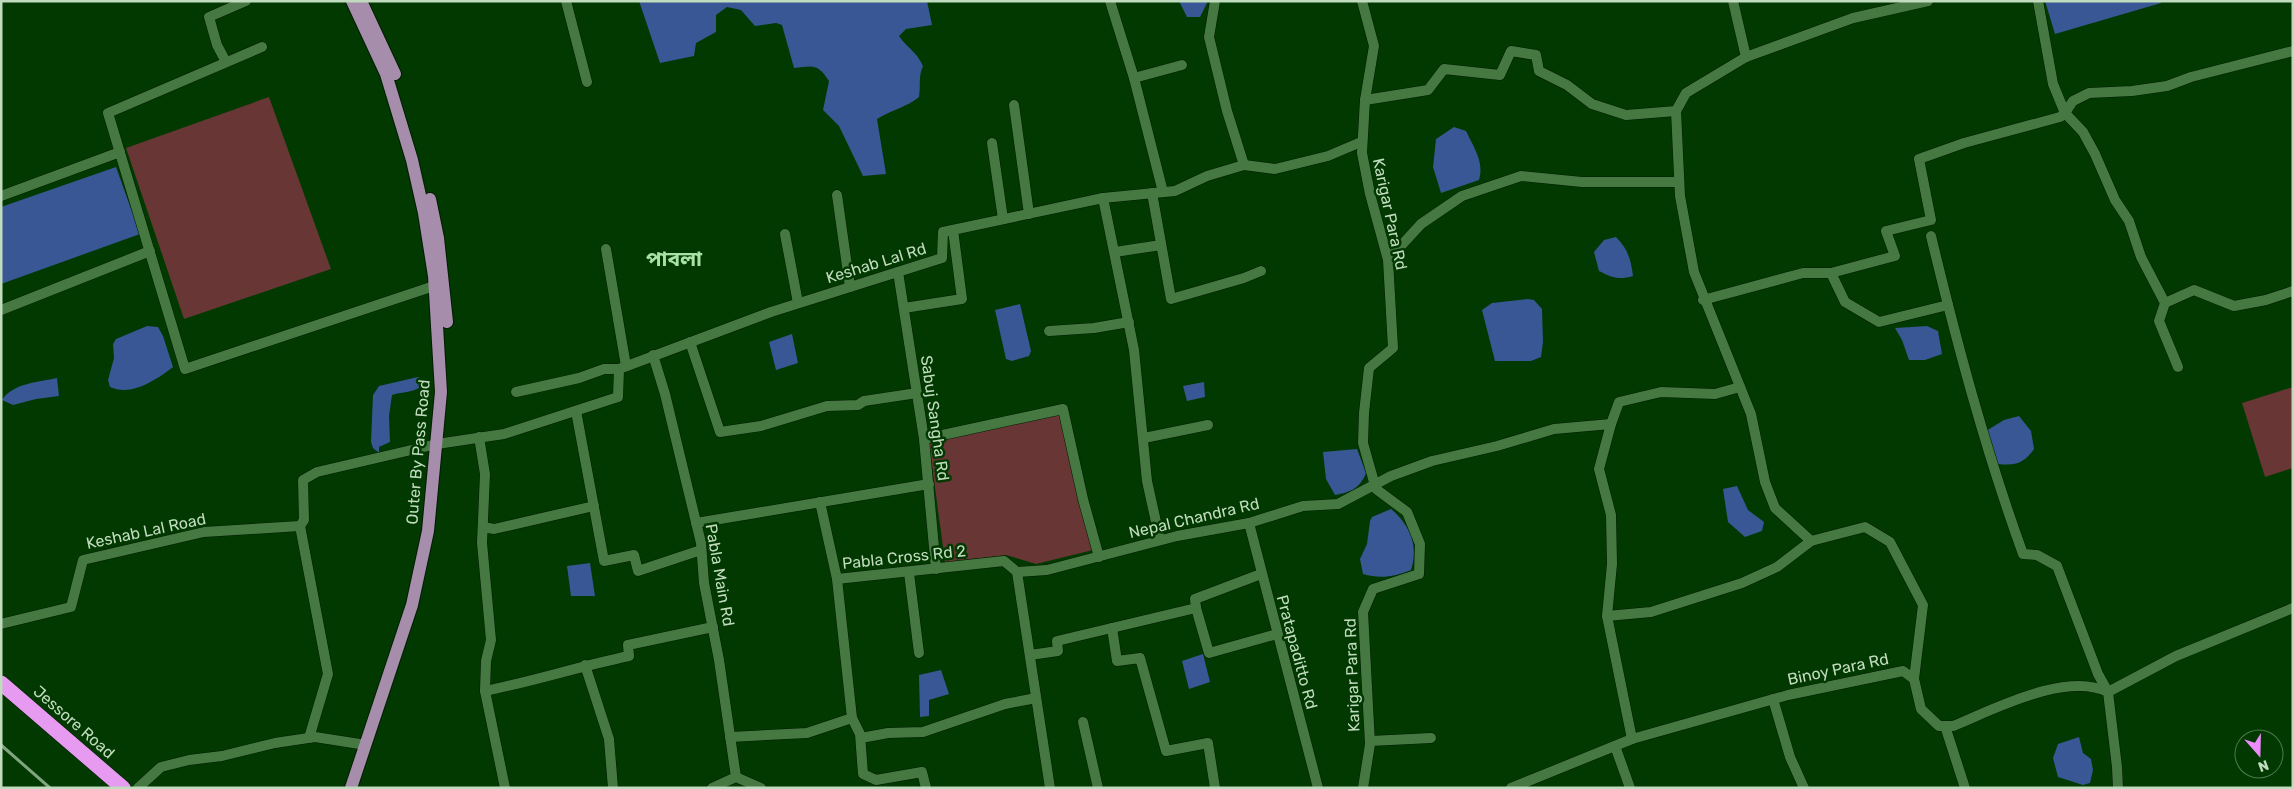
<svg xmlns="http://www.w3.org/2000/svg" width="2294" height="789" viewBox="0 0 2294 789" font-family="Rubik,'Noto Sans Bengali',sans-serif">
<rect width="100%" height="100%" fill="#013901"/>
<g fill="#673635">
<polygon points="269,97 331,269 184,319 126,148"/>
<polygon points="2293,387 2293,468 2265,477 2242,403"/>
<polygon points="1061,414 1093,550 1036,564 1006,555 945,562 929,443"/>
</g>
<g fill="#385794">
<path d="M639 1H927L932 25 906 29 899 36C908 49 916 51 923 66 918 77 921 85 919 97 907 107 891 110 877 119L886 174 863 176 839 126 823 110 829 81C817 63 814 66 794 68L782 25 776 23 755 26 741 10 727 7 716 15V32L696 43 694 56 660 63Z"/>
<polygon points="1179,1 1208,1 1200,17 1187,17"/>
<polygon points="2045,1 2160,1 2161,3 2055,34"/>
<path d="M1454 127 1466 131C1473 146 1485 163 1479 180L1441 193 1433 167 1436 139Z"/>
<polygon points="116,167 140,234 1,284 1,207"/>
<path d="M1616 237C1628 249 1631 260 1633 276 1619 280 1612 278 1599 271L1594 252 1604 240Z"/>
<polygon points="1528,299 1534,300 1542,309 1543,342 1541,357 1531,361 1495,361 1482,310 1492,303"/>
<polygon points="1020,304 1031,351 1029,356 1012,361 1006,359 995,310"/>
<path d="M147 326 158 327 163 336 173 367C156 380 131 397 110 387L108 380 114 358 113 344 116 339Z"/>
<polygon points="1927,326 1938,331 1942,354 1925,360 1909,360 1902,340 1895,328"/>
<polygon points="792,334 798,363 776,370 769,342"/>
<path d="M418 377 421 379 419 388C410 393 401 392 392 395L389 416 390 442 379 447V453L373 448 371 442 373 395 379 386Z"/>
<path d="M57 378 59 396 36 399 13 405 2 400C13 383 39 382 57 378Z"/>
<polygon points="1204,382 1205,397 1187,401 1183,386"/>
<path d="M2019 416 2031 431 2034 449C2024 463 2016 466 1998 464L1986 431 2004 420Z"/>
<path d="M1357 449 1366 473C1360 488 1351 492 1335 495L1326 479 1323 452Z"/>
<polygon points="1737,486 1748,510 1764,522 1762,531 1745,537 1728,522 1723,489"/>
<path d="M1391 509C1410 525 1419 546 1411 570 1394 577 1380 579 1363 574L1360 559 1367 544 1370 521 1372 517Z"/>
<polygon points="590,563 595,596 571,596 567,566"/>
<polygon points="1203,654 1210,682 1189,689 1182,661"/>
<polygon points="941,670 949,694 929,700 929,716 920,717 919,675"/>
<polygon points="2079,737 2083,753 2091,759 2093,770 2090,783 2083,785 2058,777 2053,758 2058,744"/>
</g>
<g fill="none" stroke-linecap="round" stroke-linejoin="round">
<g stroke="#031c02" stroke-width="11">
<g id="street">
<polyline points="566,1 587,82"/>
<polyline points="1110,1 1134,78"/>
<polyline points="1215,1 1209,37 1227,111 1244,165"/>
<polyline points="1362,1 1374,46 1365,100 1362,153 1370,194 1388,260 1393,348 1369,368 1364,413 1363,443 1376,489 1407,512 1420,544 1419,574 1373,589 1363,612 1370,744 1363,788"/>
<polyline points="1733,1 1746,57"/>
<polyline points="2038,1 2053,84 2065,113 2083,132 2095,154 2115,200 2129,221 2141,257 2165,303 2159,321 2178,367"/>
<polyline points="262,47 108,113 185,369 434,286"/>
<polyline points="226,62 217,45 209,17 246,1"/>
<polyline points="1365,100 1428,90 1444,69 1500,75 1511,51 1536,55 1539,71 1567,85 1592,104 1626,115 1676,111"/>
<polyline points="1014,105 1029,214"/>
<polyline points="992,143 1003,219"/>
<polyline points="1163,192 1134,78 1182,65"/>
<polyline points="1152,193 1171,299 1244,278 1261,271"/>
<polyline points="837,195 850,287"/>
<polyline points="1,196 120,152"/>
<polyline points="1103,198 1134,350 1147,481 1160,540"/>
<polyline points="785,234 798,303"/>
<path d="M1931 236C1957 344 1985 449 2023 554L2037 555 2057 566 2098 674 2108 692 2176 656 2293 608"/>
<polyline points="606,249 626,366"/>
<polyline points="1115,252 1161,245"/>
<polyline points="1388,260 1421,224 1462,196 1521,176 1582,182 1679,182"/>
<polyline points="898,272 924,439 936,569"/>
<polyline points="1831,273 1895,256 1886,231 1931,220 1919,159 1964,143 2060,117 2065,113 2073,101 2089,93 2132,91 2167,86 2191,77 2293,51"/>
<polyline points="1703,300 1803,273 1831,273 1845,302 1879,322 1948,305"/>
<polyline points="2165,303 2194,290 2234,306 2266,300 2293,291"/>
<polyline points="904,308 962,299 953,230"/>
<polyline points="1,310 150,251"/>
<polyline points="1049,331 1094,328 1129,322"/>
<polyline points="690,342 720,432 761,426 827,406 858,405 864,401 917,393"/>
<polyline points="653,355 665,394 701,543 704,583 719,660 736,777"/>
<polyline points="516,392 579,378 604,369 619,369"/>
<polyline points="576,411 604,561 634,555 638,571 701,550"/>
<polyline points="479,437 485,474 482,543 491,640 486,661 485,691 505,788"/>
<polyline points="1144,438 1208,425"/>
<polyline points="924,439 1063,409 1083,499 1099,557"/>
<polyline points="820,502 837,579"/>
<polyline points="696,523 929,484"/>
<polyline points="1249,523 1318,788"/>
<polyline points="300,526 328,674 309,738"/>
<polyline points="483,527 494,529 594,506"/>
<polyline points="1017,572 1047,570 1177,536 1249,523 1303,506 1338,504 1391,476 1432,461 1497,446 1554,429 1611,424"/>
<polyline points="909,573 919,653"/>
<polyline points="1196,608 1209,653 1277,634"/>
<polyline points="1607,616 1651,612 1742,583 1777,567 1811,541"/>
<polyline points="1,624 71,607 83,560 204,532 300,526 304,520 303,480 317,472 437,444 504,434 618,397 619,369 771,312 942,258 943,232 1103,198 1175,191 1207,176 1244,165 1275,169 1328,156 1361,142"/>
<polyline points="1112,628 1117,661 1140,658 1166,751 1208,743 1215,788"/>
<polyline points="1030,655 1058,651 1057,641 1196,608 1195,599 1261,574"/>
<polyline points="585,665 609,739 613,788"/>
<polyline points="1914,679 1923,605 1890,542 1865,527 1811,541 1775,508 1765,482 1751,414 1694,272 1680,196 1676,111 1686,93 1746,57 1853,18 1928,1"/>
<path d="M485 691C534 681 581 666 629 656L628 645 713 627"/>
<polyline points="1773,699 1790,757 1804,788"/>
<polyline points="852,718 860,734 863,774 876,780 922,772 926,788"/>
<polyline points="1083,722 1098,788"/>
<polyline points="1945,726 1965,788"/>
<polyline points="730,737 807,733 852,718 837,579 1004,561 1017,572 1050,788"/>
<polyline points="861,738 888,733 923,732 1005,704 1036,698"/>
<polyline points="1632,739 1607,616 1612,564 1611,515 1599,469 1611,424 1619,402 1661,392 1715,394 1740,387"/>
<polyline points="1370,741 1431,738"/>
<polyline points="1615,746 1630,788"/>
<polyline points="736,777 761,788"/>
<polyline points="138,788 161,767 189,760 222,756 275,743 315,737 366,745"/>
<polyline points="712,788 736,777"/>
<path d="M1511 788 1632 739 1788 695 1903 671 1914 679 1921 709 1939 726H1953C1993 710 2066 671 2108 692L2117 767 2118 788"/>
</g>
</g>
<g stroke="#031c02" stroke-width="14">
<g id="primary">
<polyline points="361,1 395,74"/>
<polyline points="430,199 438,238 447,322"/>
<polyline points="351,788 412,605 428,531 441,392 434,276 424,213 412,160 386,74 352,1"/>
</g>
</g>
<g stroke="#031c02" stroke-width="16">
<polyline id="highway" points="1,683 123,788"/>
</g>
<use href="#street" stroke="#467942" stroke-width="10"/>
<use href="#primary" stroke="#a68dab" stroke-width="12"/>
<use href="#highway" stroke="#e69bf1" stroke-width="15"/>
<polyline stroke="#81a57f" stroke-width="3" points="1,745 50,788"/>
</g>
<g text-anchor="middle" dominant-baseline="central" stroke-width="5" stroke-linejoin="round" paint-order="stroke">
<g font-size="16" fill="#c0dbbd" stroke="#013901">
<text transform="translate(1390 214) rotate(78)">Karigar Para Rd</text>
<text transform="translate(876 263) rotate(-17)">Keshab Lal Rd</text>
<text transform="translate(935 418) rotate(82)">Sabuj Sangha Rd</text>
<text transform="translate(418 452) rotate(-85)">Outer By Pass Road</text>
<text transform="translate(1194 518) rotate(-13)">Nepal Chandra Rd</text>
<text transform="translate(146 531) rotate(-12)">Keshab Lal Road</text>
<text transform="translate(904 557) rotate(-6)">Pabla Cross Rd 2</text>
<text transform="translate(720 575) rotate(80)">Pabla Main Rd</text>
<text transform="translate(1297 652) rotate(75)">Pratapaditto Rd</text>
<text transform="translate(1838 669) rotate(-12)">Binoy Para Rd</text>
<text transform="translate(1352 675) rotate(-92)">Karigar Para Rd</text>
<text transform="translate(74 722) rotate(41)">Jessore Road</text>
</g>
<g font-size="21" font-weight="bold" fill="#aae2a5" stroke="#013901">
<text x="674" y="258">পাবলা</text>
</g>
</g>
<rect width="2294" height="789" fill="none" stroke="#c0dbbd" stroke-width="5"/>
<g transform="translate(2259 754) rotate(160)"><circle r="24" fill="#013901" stroke="#4d7a4c"/>
<path d="M0-4L9 19L0 12L-9 19Z" fill="#ec8cfa"/>
<text y="-8" font-size="14" font-weight="bold" text-anchor="middle" fill="#c0dbbd">N</text>
</g>
</svg>
